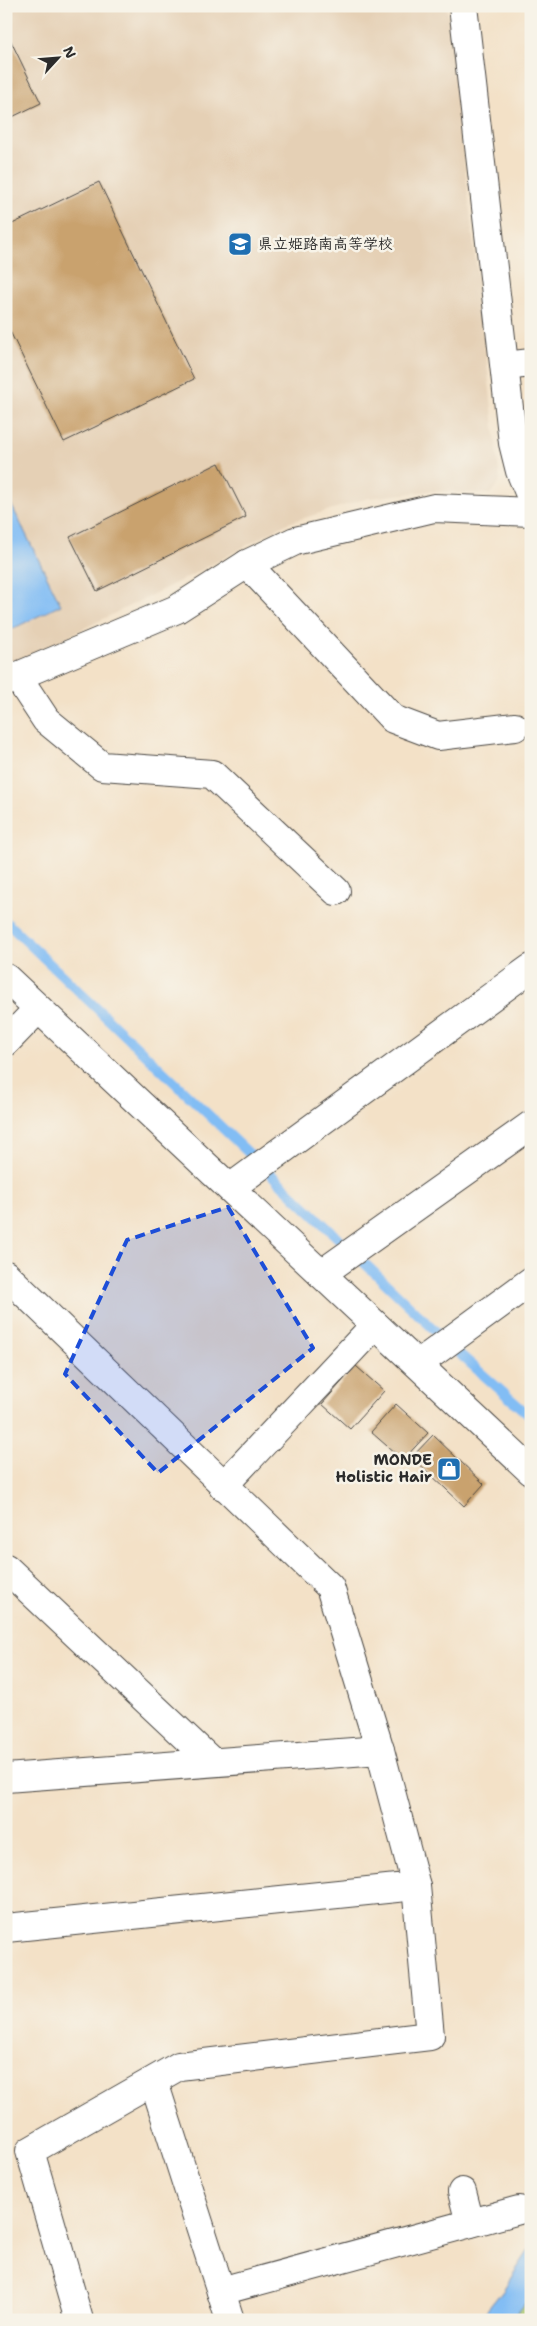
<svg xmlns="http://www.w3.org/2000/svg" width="537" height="2326" viewBox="0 0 537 2326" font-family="'Shantell Sans','Klee One',sans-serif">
<rect width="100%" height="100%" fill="#f7f3e8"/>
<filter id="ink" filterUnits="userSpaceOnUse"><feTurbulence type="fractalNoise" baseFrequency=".02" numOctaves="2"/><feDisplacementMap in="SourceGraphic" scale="10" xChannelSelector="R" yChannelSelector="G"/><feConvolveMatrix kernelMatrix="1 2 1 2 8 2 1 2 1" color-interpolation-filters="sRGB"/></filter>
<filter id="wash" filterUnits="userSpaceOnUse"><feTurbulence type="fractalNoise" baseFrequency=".0096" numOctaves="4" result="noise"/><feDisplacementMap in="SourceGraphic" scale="20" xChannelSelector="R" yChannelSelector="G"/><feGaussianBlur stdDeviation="1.12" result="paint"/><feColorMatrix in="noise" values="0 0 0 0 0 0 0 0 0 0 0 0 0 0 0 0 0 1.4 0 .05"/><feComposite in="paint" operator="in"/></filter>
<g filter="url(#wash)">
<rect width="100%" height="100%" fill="#f3e1c7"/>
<polygon fill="#e5d0b5" points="6,6 447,6 500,481 490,494 430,491 368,498 288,523 194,574 6,667"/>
<polygon fill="#adca71" stroke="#6c7a4e" points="531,2296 531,2320 512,2320"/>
<g fill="#82bdf4" stroke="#567490">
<polygon points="6,494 61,605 6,632"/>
<polygon points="531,2247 531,2296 512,2320 479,2320 503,2290"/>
</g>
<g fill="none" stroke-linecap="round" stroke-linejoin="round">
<polyline stroke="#82bdf4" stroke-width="10" points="6,922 463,1357 531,1417"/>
</g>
<g id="blocks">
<g fill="#c9a26e">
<polygon points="6,31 41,103 6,120"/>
<polygon points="99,182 194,379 64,442 6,323 6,227"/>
<polygon points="219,463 246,517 97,591 70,537"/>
<polygon points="356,1366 384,1391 350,1429 322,1404"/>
<polygon points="396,1404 428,1433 403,1460 371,1432"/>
<polygon points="433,1435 484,1484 464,1506 412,1457"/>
</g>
</g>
</g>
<g filter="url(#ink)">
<use href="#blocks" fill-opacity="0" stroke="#494642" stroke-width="1"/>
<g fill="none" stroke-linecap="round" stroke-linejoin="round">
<g stroke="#494642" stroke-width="30">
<g id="minor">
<polyline points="505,366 531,363"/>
<polyline points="247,564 393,719 438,736 515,727"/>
<polyline points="17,676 46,720 102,766 212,774 336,891"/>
<polyline points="6,681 177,609 247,564 295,541 434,508 531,512"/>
<polyline points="6,1042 38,1009"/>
<polyline points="230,1188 531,968"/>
<polyline points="321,1274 531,1125"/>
<polyline points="6,1275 330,1587 380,1750 416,1886 430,2036 179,2066 30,2151 79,2320"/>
<polyline points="418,1364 531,1281"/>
<polyline points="223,1486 375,1325"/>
<polyline points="6,1568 211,1761"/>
<polyline points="6,1778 380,1750"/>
<polyline points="6,1928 416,1886"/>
<polyline points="154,2082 230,2320"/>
<polyline points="462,2192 470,2223"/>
<polyline points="221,2291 519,2210"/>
</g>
</g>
<g stroke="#494642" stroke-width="30">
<g id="tertiary">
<polyline points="463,6 513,443 520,471 531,497"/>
<polyline points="6,978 531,1471"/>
</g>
</g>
<use href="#minor" stroke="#fff" stroke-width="28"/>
<use href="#tertiary" stroke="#fff" stroke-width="28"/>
</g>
</g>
<path fill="#1d4ed8" fill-opacity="0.2" stroke="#1d4ed8" stroke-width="4" stroke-dasharray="10 6" stroke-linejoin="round" d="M228 1207 313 1348 158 1473 65 1374 127 1240Z"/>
<defs>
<g id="school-square" transform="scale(1.25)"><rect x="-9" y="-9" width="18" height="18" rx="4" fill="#1f6fb2" stroke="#f7f3e8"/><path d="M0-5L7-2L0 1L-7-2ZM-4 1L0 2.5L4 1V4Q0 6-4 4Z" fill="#fff"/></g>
<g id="shop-square" transform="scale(1.25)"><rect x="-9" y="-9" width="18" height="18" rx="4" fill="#1f6fb2" stroke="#f7f3e8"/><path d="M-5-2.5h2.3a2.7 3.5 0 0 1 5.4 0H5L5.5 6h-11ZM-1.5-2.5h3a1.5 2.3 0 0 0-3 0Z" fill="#fff"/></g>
</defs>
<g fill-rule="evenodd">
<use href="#school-square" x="240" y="244"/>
<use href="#shop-square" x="449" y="1469"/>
</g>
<g text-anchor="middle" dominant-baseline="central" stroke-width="5" stroke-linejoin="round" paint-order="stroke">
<g font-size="15" font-weight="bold" fill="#2b2b2b" stroke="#f7f3e8" text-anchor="start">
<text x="258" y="244">県立姫路南高等学校</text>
<text x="432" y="1460" text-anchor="end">MONDE<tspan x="432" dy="17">Holistic Hair</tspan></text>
</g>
</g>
<rect width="537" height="2326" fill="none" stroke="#f7f3e8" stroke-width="25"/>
<g transform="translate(58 58) rotate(64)" stroke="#f7f3e8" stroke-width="4" paint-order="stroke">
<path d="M0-4L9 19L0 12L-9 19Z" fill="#2b2b2b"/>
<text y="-8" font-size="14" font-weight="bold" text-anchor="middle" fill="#2b2b2b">N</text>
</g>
</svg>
